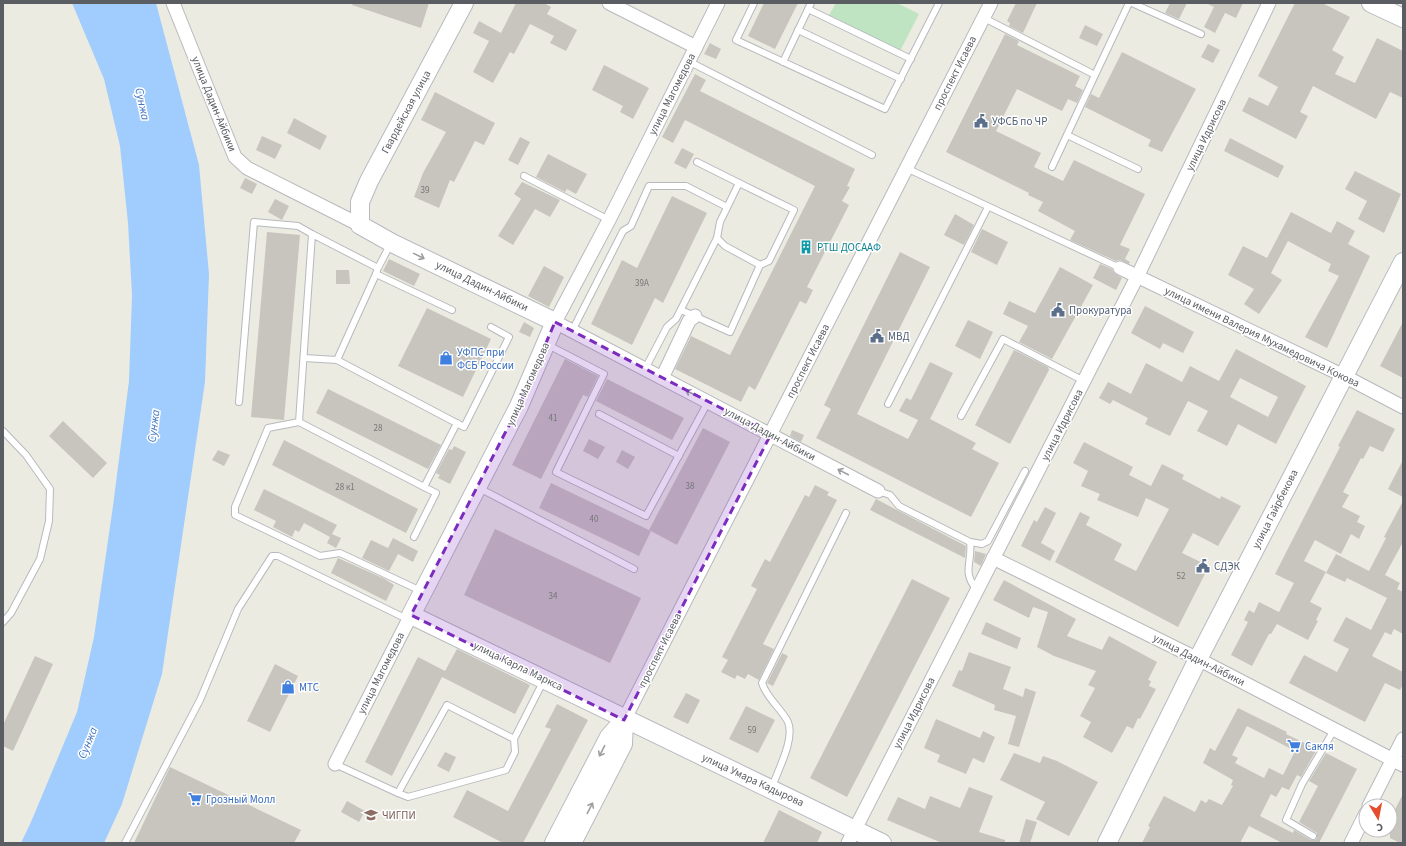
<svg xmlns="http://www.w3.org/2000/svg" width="1406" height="846" viewBox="0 0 1406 846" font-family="'Source Sans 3',sans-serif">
<rect width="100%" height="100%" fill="#ecebe1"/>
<polygon fill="#bee4c1" points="836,3 897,3 919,14 900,51 829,15"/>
<polygon fill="#a0cdfd" points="72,3 156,3 199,165 209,274 205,382 162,674 122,804 104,843 21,843 31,822 77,712 94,637 113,506 129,381 132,295 128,223 120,146 104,79"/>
<g fill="#c8c5be" fill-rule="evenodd">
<polygon points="353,3 429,3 421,28 352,5"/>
<polygon points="516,3 544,3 551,7 547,14 577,30 566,51 550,43 554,36 530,24 514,54 510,52 493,83 473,72 489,41 473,33 479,21 501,33"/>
<polygon points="764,3 798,3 775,49 748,36"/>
<polygon points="1016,3 1037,3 1023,33 1009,26 1010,23 1007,21"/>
<polygon points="1170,3 1187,3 1179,19 1165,13"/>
<polygon points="1206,3 1243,3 1236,18 1225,13 1215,33 1204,27 1214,7"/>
<polygon points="1295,3 1322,3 1350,17 1332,50 1344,57 1335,74 1355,83 1377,38 1403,51 1403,98 1390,92 1376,119 1313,86 1300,112 1308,116 1296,139 1242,111 1249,97 1268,106 1278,87 1258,76"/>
<polygon points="1085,25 1103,34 1097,46 1079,38"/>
<polygon points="1005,34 1019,41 1017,45 1080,76 1075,86 1083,90 1077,103 1068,99 1062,111 1017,89 996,131 1041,153 1034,167 1063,181 1074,160 1145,194 1120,245 1130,249 1125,259 1130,262 1129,264 1120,260 1116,261 1070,240 1075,231 1038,211 1043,202 1028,195 1029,193 946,152"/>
<polygon points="710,43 721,49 716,59 704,54"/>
<polygon points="1208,44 1220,50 1213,63 1201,57"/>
<polygon points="1122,52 1196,89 1162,152 1148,146 1151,140 1085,107 1091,94 1099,98"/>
<polygon points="604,65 649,88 633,119 620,112 623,106 592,90"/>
<polygon points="695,74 706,80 700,91 855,169 847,186 850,187 842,201 849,205 807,287 813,290 806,304 800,301 755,390 749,386 741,402 675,369 691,336 730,355 815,186 685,120 673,143 662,137"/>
<polygon points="435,92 495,123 484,145 475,141 454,182 450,180 439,208 414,197 423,173 446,132 421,120"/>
<polygon points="294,118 327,136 320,150 287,133"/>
<polygon points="262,136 282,145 275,159 256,150"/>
<polygon points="520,137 530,142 518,165 508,160"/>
<polygon points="1230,138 1284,166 1278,178 1224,151"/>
<polygon points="682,148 694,154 686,169 674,163"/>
<polygon points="548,154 587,174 576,194 567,189 565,192 536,177"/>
<polygon points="1355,171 1401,194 1384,233 1358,219 1367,201 1345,189"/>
<polygon points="245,178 257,184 252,194 240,188"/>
<polygon points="522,182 560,200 550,217 535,209 513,245 498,236 521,199 514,194"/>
<polygon points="672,196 707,213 663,303 655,298 632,345 591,324 622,260 637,268"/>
<polygon points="275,199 289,206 282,220 268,212"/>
<polygon points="1291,212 1331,233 1337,221 1355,231 1348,244 1370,256 1327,348 1305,337 1339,276 1328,271 1331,264 1288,241 1271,273 1282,280 1259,314 1244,304 1254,289 1228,275 1243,246 1267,258"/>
<polygon points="955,214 974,225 964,245 944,235"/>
<polygon points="982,229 1008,242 997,265 971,252"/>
<polygon points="267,232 300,235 284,420 251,417"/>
<polygon points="900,252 930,267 857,414 908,439 918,420 899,411 906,398 911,400 930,362 953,373 930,419 976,443 972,449 999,463 971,517 816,438 831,409 824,405"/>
<polygon points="389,259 420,274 414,286 383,271"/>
<polygon points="1100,264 1112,269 1114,273 1122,278 1116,290 1093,278"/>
<polygon points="544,266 564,277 549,307 528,296"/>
<polygon points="1060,267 1093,285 1052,359 1019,342 1028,326 1003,314 1009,301 1035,313"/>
<polygon points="336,270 349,270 350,284 336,284"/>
<polygon points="1145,306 1194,332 1183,353 1163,343 1160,349 1131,333"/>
<polygon points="427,308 491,339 463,397 398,366"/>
<polygon points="968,320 993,332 980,359 955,346"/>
<polygon points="524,322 534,328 530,337 519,332"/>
<polygon points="1403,322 1403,378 1380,366"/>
<path d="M1236 349 1306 386 1276 444 1238 424 1227 446 1197 431 1208 411 1188 401 1170 436 1145 424 1148 418 1113 400 1110 404 1099 398 1108 382 1131 394 1146 363 1182 382 1190 366 1219 381ZM1240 378 1278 397 1268 417 1230 397Z"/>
<polygon points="1014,350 1048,367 1049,370 1010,444 975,425"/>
<polygon points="565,359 598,376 588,397 583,395 541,479 512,465"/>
<polygon points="607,379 684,418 672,440 596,401"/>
<polygon points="328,389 441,445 428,469 316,413"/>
<polygon points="1357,410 1395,429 1383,452 1370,446 1363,459 1361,458 1343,492 1349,495 1342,507 1360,516 1357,522 1365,526 1359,539 1351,534 1341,554 1315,540 1304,561 1326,572 1310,602 1322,608 1316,620 1318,621 1308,640 1277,624 1271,634 1269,634 1252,666 1231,655 1248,622 1244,620 1249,610 1254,613 1259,602 1279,612 1294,583 1275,574 1340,447 1338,446"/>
<polygon points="63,421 107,463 93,478 49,436"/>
<polygon points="703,428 730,442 677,545 649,530"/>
<polygon points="792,430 804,435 801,442 790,436"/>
<polygon points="589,439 605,447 598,459 583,451"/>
<polygon points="284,440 418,509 406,533 272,465"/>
<polygon points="1084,442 1133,467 1129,475 1151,486 1162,464 1184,475 1182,479 1220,499 1221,496 1241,506 1218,546 1193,533 1182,553 1209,566 1178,627 1055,562 1080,512 1090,517 1086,525 1122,544 1114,560 1136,571 1169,509 1146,498 1138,517 1097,500 1100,494 1081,486 1088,471 1073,463"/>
<polygon points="454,446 466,452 450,484 438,478 440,475 436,473 449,449 452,450"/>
<polygon points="218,450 230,455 224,466 212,460"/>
<polygon points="622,450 635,457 628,469 616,462"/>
<polygon points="1403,460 1403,497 1388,489"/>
<polygon points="551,483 651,531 639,556 539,508"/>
<polygon points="815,485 829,492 827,495 837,500 763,644 774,649 759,680 748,674 745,679 737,675 735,679 721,672 728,660 722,657 757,589 751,586 765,559 770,562 805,495 809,497"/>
<polygon points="264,489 337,525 332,534 341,538 336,548 327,543 330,537 304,523 299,532 295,530 292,537 273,527 276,521 254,510"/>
<polygon points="876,499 966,546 965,558 870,510"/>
<polygon points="1403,501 1403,542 1385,575 1400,583 1397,589 1403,592 1403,634 1394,629 1391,635 1385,632 1372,656 1403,672 1403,684 1400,690 1385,683 1365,722 1289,683 1304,655 1337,672 1349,649 1333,641 1346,617 1371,630 1387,598 1347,578 1345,582 1326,573 1336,554 1369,571 1386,538 1384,537"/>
<polygon points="1045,507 1056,513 1041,543 1055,551 1050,561 1021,546 1034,520 1037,522"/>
<polygon points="495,529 641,598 610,663 464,595"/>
<polygon points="393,538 418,551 413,562 398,554 389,571 362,558 371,540 388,548"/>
<polygon points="975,551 986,554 981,566 974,562"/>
<polygon points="338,558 385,579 394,585 386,601 331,573"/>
<polygon points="912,579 950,598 847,797 810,778"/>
<polygon points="1004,580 1076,619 1067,636 1102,650 1109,636 1157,662 1148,680 1151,681 1149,686 1156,689 1140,719 1138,718 1133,729 1127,726 1112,753 1083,737 1091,722 1080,716 1095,688 1088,685 1096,671 1054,656 1037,647 1048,612 1033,607 1029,618 993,600"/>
<polygon points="986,622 1021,638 1017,649 981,634"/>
<polygon points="457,649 530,685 515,714 442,677 392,776 365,762 418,657 445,671"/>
<polygon points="969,652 1011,667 1003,689 1023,697 1025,688 1036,692 1019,747 1008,744 1016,716 994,710 995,705 952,686 959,670 962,671"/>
<polygon points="782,653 788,656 773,686 767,683"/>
<polygon points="35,656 53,664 13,751 3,746 3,725"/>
<polygon points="275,664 298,676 270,732 247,721"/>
<polygon points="686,693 700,700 688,724 673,717"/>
<polygon points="557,704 588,720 523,843 503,843 453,817 467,790 508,811 551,729 545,727"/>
<polygon points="746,706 775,720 758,753 729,739"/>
<path d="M1238 708 1287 732 1286 734 1317 749 1301 777 1297 775 1289 790 1282 787 1276 797 1271 794 1260 816 1293 833 1294 830 1311 840H1315L1317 838V833L1299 822 1318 786 1309 781 1326 753 1357 769 1319 843H1282L1249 826 1240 843H1142L1150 827 1148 826 1164 796 1195 812 1201 800 1206 803 1209 799 1222 805 1233 786 1231 785 1233 780 1203 763 1210 748 1215 751ZM1247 726 1295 751 1283 775 1269 768 1264 778 1235 763 1238 758 1232 755Z"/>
<polygon points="936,719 980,738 983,731 995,737 984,763 973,758 966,774 937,762 940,755 924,748"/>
<polygon points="445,752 456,757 449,772 437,766"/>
<polygon points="1014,753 1040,763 1043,756 1057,761 1098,782 1069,836 1036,819 1045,802 1000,780"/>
<polygon points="170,767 301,830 294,843 134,843"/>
<polygon points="969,787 993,796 979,832 1005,840 1005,843 942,843 887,820 898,797 925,809 930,796 960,808"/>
<polygon points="1403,794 1403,843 1400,843 1390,838 1390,819"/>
<polygon points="347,801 365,811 359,822 341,812"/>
<polygon points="779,810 822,832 817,843 763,843"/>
<polygon points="1026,819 1037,822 1030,843 1019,843"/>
</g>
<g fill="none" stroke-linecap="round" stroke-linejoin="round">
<g stroke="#b7b9be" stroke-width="8">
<g id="lane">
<polyline points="754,3 736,40 885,109 939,3"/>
<polyline points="1132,3 1201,34"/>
<polyline points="808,9 911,59"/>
<polyline points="984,18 1095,75 1129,3"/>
<polyline points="798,30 901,79"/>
<polyline points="688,61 872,155"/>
<polyline points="783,62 811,3"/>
<polyline points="1067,135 1138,169"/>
<polyline points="697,162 739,183"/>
<polyline points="1052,167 1095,75"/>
<polyline points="906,168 1120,268"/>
<polyline points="524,176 609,220"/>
<polyline points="391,243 378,268 312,234 299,422 268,428 235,507 235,515 320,556 340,553 421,591"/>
<polyline points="377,271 376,274 452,310"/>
<polyline points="376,274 337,360 464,427 509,337 491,327"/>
<polyline points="681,310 730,332 760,265 725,246 717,238"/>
<polyline points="572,331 623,231 631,226 649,186 686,186 727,207"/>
<polyline points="548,345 604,374 556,472 646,516 708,402"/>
<polyline points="304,358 337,360"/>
<polyline points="645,369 667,327 676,319 717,238 720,222 739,183 794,210 769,261 760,265"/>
<polyline points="239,402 254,222 298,226 312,234"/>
<polyline points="888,404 988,207"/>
<polyline points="599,414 679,456"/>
<polyline points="961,416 1003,339 1084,381"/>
<polyline points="299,422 424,487 457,423"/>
<polyline points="3,431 26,455 50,489 49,521 40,559 11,613 3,622"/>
<polyline points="479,488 634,569"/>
<path d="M878 491 890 495 899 506 970 542C973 561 961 572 977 590"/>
<polyline points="414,537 436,493 424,487"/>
<polyline points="970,542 982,544 988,541 1025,471"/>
<polyline points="335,764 398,793 447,705 514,739 543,682"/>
<path d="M772 787C778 770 795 739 788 722 781 708 767 699 762 683L846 513"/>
<polyline points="398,793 408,797 506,770 515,752 514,739"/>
<polyline points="1313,836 1286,820 1302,784 1334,730"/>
<polyline points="125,843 200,700 238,609 272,556 278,556 409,620"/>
</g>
</g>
<g stroke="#b7b9be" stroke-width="15">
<g id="street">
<polyline points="173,3 235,157 247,168 360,225"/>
<polyline points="609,3 696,47"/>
<polyline points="718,3 609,220 555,322 878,491"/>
<polyline points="1120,268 1344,376 1403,407"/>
<polyline points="662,378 689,321 695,316"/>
<polyline points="993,558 1198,659 1403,765"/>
<polyline points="624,720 991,3"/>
<polyline points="335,764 411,615"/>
<polyline points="1369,806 1403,739"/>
<polyline points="848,843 1137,277 1269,3"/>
<polyline points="1351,843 1366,813"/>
</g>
</g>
<g stroke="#b7bac0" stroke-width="20">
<g id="secondary">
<polyline points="464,3 369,181 360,202 360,225 392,243 555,322 519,406 411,615 882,843"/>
<polyline points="1371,3 1403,18"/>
<polyline points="554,843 609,737 624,720"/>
<polyline points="572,843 623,744 624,720"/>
<polyline points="1107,843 1198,659 1403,262"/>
</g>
</g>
<use href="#lane" stroke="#fff" stroke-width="6"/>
<use href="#street" stroke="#fff" stroke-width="13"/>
<use href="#secondary" stroke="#fff" stroke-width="18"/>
</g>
<defs><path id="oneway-shaft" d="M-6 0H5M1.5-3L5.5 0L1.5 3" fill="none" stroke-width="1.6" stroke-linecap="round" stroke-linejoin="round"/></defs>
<g stroke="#9c9ea1">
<use href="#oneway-shaft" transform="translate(419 256) rotate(26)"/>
<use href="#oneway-shaft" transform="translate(691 393) rotate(-152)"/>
<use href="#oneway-shaft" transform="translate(843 472) rotate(-152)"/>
<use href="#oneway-shaft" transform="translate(602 751) rotate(117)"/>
<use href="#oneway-shaft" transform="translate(590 808) rotate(-63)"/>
</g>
<path fill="#7b2cbf" fill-opacity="0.2" stroke="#7b2cbf" stroke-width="3" stroke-dasharray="8 5" stroke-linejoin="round" d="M555 322 771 434 624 720 411 615 519 406Z"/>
<defs>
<g id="civic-bare" transform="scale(1.08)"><path d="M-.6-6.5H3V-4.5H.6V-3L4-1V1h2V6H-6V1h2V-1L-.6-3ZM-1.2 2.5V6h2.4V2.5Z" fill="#5c6f8a" stroke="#fff" stroke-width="2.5" paint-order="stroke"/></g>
<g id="building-bare" transform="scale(1.08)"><path d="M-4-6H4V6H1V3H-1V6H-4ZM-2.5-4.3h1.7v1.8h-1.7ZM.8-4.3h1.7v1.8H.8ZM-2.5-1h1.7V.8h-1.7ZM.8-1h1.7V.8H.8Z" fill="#0f9aa8" stroke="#fff" stroke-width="2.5" paint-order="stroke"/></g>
<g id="shop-bare" transform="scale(1.08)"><path d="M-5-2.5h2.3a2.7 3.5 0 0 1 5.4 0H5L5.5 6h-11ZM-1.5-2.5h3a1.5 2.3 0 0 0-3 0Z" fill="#3f7fe0" stroke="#fff" stroke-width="2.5" paint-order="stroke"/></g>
<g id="supermarket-bare" transform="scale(1.08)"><path d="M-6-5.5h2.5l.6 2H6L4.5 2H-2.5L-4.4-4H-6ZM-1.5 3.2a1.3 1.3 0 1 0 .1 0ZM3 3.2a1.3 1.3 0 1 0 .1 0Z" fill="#3f7fe0" stroke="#fff" stroke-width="2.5" paint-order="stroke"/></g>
<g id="university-bare" transform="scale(1.08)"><path d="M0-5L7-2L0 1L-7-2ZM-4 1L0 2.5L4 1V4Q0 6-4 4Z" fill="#8d6e63" stroke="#fff" stroke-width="2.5" paint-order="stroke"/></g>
</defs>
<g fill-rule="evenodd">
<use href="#civic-bare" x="981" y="121"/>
<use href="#building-bare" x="806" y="247"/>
<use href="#civic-bare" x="1058" y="310"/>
<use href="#civic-bare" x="877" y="336"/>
<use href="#shop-bare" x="446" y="358"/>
<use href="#civic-bare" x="1203" y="566"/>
<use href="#shop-bare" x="288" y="687"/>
<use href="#supermarket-bare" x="1294" y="746"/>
<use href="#supermarket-bare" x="195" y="799"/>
<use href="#university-bare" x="371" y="815"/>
</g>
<g text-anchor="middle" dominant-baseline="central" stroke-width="3" stroke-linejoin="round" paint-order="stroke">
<g font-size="9" fill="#767779">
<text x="425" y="190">39</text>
<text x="642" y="283">39А</text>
<text x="553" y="418">41</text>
<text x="378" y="428">28</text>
<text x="690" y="486">38</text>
<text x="345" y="487">28 к1</text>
<text x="594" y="519">40</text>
<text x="1181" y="576">52</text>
<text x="553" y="596">34</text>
<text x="752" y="730">59</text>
</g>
<g font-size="11" fill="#5a5d62" stroke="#fff">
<text transform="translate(955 73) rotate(-63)">проспект Исаева</text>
<text transform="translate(672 94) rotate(-63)">улица Магомедова</text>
<text transform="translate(214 104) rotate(68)">улица Дадин-Айбики</text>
<text transform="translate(406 112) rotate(-62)">Гвардейская улица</text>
<text transform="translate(1206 135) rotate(-64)">улица Идрисова</text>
<text transform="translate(482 286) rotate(26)">улица Дадин-Айбики</text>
<text transform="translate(1262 337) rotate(26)">улица имени Валерия Мухамедовича Кокова</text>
<text transform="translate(808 361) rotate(-63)">проспект Исаева</text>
<text transform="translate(528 384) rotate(-66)">улица Магомедова</text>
<text transform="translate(1062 425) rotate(-63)">улица Идрисова</text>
<text transform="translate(770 434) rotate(28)">улица Дадин-Айбики</text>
<text transform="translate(1275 509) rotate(-63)">улица Гайрбекова</text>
<text transform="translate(660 650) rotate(-63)">проспект Исаева</text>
<text transform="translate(1199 660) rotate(27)">улица Дадин-Айбики</text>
<text transform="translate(518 666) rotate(26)">улица Карла Маркса</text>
<text transform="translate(381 673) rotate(-63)">улица Магомедова</text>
<text transform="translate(914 713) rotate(-63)">улица Идрисова</text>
<text transform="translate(753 780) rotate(25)">улица Умара Кадырова</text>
</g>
<g font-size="11" fill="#4e5e75" stroke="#fff" text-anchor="start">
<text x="992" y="121">УФСБ по ЧР</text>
<text x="1069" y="310">Прокуратура</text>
<text x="888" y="336">МВД</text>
<text x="1214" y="566">СДЭК</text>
</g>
<g font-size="11" fill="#0d838f" stroke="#fff" text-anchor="start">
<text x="817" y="247">РТШ ДОСААФ</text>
</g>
<g font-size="11" fill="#366cbe" stroke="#fff" text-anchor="start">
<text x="457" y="352">УФПС при<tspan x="457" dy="13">ФСБ России</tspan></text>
<text x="299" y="687">МТС</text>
<text x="1305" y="746">Сакля</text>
<text x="206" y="799">Грозный Молл</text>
</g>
<g font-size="11" fill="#785e54" stroke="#fff" text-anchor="start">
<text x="382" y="815">ЧИГПИ</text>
</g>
<g font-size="12" font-style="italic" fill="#4475c0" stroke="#fff">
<text transform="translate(142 104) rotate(78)">Сунжа</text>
<text transform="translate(154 426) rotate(-83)">Сунжа</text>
<text transform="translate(88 743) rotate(-68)">Сунжа</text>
</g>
</g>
<rect width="1406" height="846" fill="none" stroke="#5a5d62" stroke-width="8"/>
<g transform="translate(1378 818) rotate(170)"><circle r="19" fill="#ffffff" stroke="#bdbec0"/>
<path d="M0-3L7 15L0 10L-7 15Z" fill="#e64c2e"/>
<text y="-6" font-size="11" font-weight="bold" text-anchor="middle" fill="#5a5d62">С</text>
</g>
</svg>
